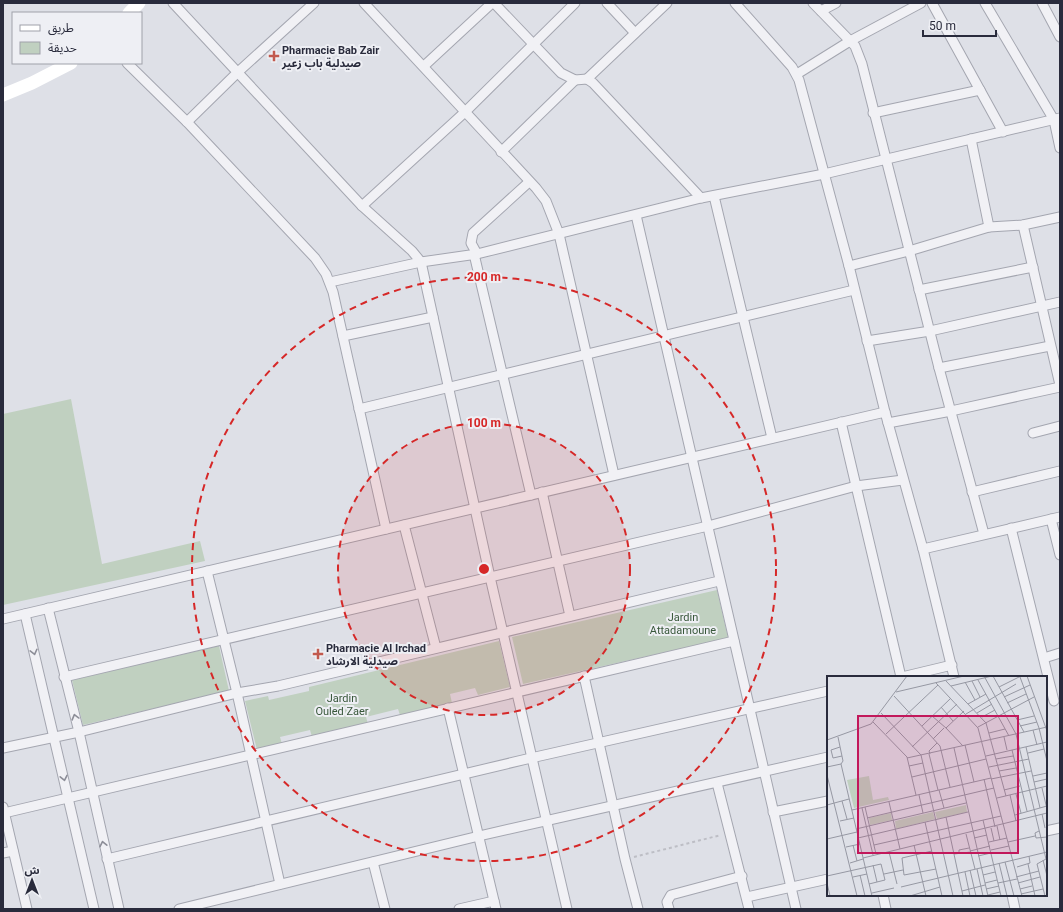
<svg xmlns="http://www.w3.org/2000/svg" width="1063" height="912" viewBox="0 0 1063 912" font-family="Roboto,'Noto Sans Arabic',sans-serif">
<rect width="100%" height="100%" fill="#dee0e7"/>
<g fill="#c0d0c0">
<polygon points="71,399 102,564 200,541 205,561 3,605 3,414"/>
<polygon points="717,590 728,638 523,684 512,637"/>
<polygon points="499,641 510,687 478,695 475,688 450,694 452,703 400,715 398,709 366,717 368,724 312,737 310,730 280,737 282,744 257,750 245,701 268,696 269,700 309,691 309,687"/>
<polygon points="219,646 229,691 83,725 72,680"/>
</g>
<g fill="none" stroke-linecap="round" stroke-linejoin="round">
<g stroke="#a4a6b0" stroke-width="11">
<g id="street">
<polyline points="173,3 362,206 412,251 421,262 490,577 567,909"/>
<polyline points="364,3 536,188 546,201 559,234 614,475"/>
<polyline points="494,3 561,73 575,80 587,79"/>
<polyline points="607,3 635,33"/>
<polyline points="667,3 587,79 593,83 701,198"/>
<polyline points="735,3 792,67 799,80 849,266 885,412 923,549 954,677"/>
<polyline points="813,3 855,46 862,64 939,368 984,534"/>
<polyline points="932,3 1003,132"/>
<polyline points="985,3 1054,120 1060,148"/>
<polyline points="1042,3 1060,37"/>
<polyline points="821,11 836,3"/>
<polyline points="127,63 187,122 315,258 326,274 333,292 386,529"/>
<polyline points="424,66 492,3"/>
<polyline points="797,74 850,41 921,3"/>
<polyline points="873,113 980,90"/>
<polyline points="187,122 238,72 314,3"/>
<polyline points="971,139 989,227"/>
<polyline points="501,152 575,80"/>
<polyline points="714,196 772,438"/>
<polyline points="362,206 465,112 575,3"/>
<path d="M636 215C690 446 742 678 796 909"/>
<polyline points="1023,225 1060,385"/>
<polyline points="474,254 531,495"/>
<polyline points="477,254 471,243 473,233 529,182"/>
<polyline points="849,266 909,251 989,227 1023,225 1060,217"/>
<polyline points="330,282 421,262 477,254 701,198 824,174 1060,118"/>
<polyline points="919,290 1033,267"/>
<polyline points="343,336 433,317"/>
<polyline points="867,341 930,331 1060,302"/>
<polyline points="939,368 1050,346"/>
<polyline points="359,409 854,290"/>
<polyline points="841,422 901,677"/>
<polyline points="888,423 951,411 1060,387"/>
<polyline points="1033,433 1060,426"/>
<polyline points="542,492 570,616"/>
<polyline points="972,492 1060,471"/>
<polyline points="1051,519 1060,555"/>
<polyline points="404,525 436,648"/>
<polyline points="1011,528 1054,701"/>
<polyline points="923,549 1060,517"/>
<polyline points="207,571 237,693 280,884"/>
<polyline points="48,608 79,732 119,909"/>
<polyline points="25,614 94,909"/>
<polyline points="3,619 885,412"/>
<polyline points="1044,658 1060,653"/>
<polyline points="584,676 625,859 638,909"/>
<polyline points="64,677 708,526 856,486 903,480"/>
<polyline points="902,677 952,665"/>
<polyline points="448,708 496,909"/>
<polyline points="3,748 79,732 237,693 278,686 719,581"/>
<polyline points="717,783 749,909"/>
<polyline points="3,807 27,909"/>
<polyline points="773,812 828,801"/>
<polyline points="4,813 734,641"/>
<polyline points="1046,831 1060,828"/>
<polyline points="3,853 13,851"/>
<polyline points="107,859 531,758 828,691"/>
<polyline points="373,862 385,909"/>
<polyline points="883,895 886,909"/>
<polyline points="1012,895 1015,909"/>
<polyline points="747,897 828,879"/>
<polyline points="179,909 479,836 828,757"/>
<polyline points="459,909 494,901"/>
<polyline points="669,909 667,902 671,895 742,876"/>
</g>
</g>
<polyline stroke="#bdbec5" stroke-width="2" stroke-dasharray="3 3" stroke-linecap="butt" points="634,857 721,835"/>
<use href="#street" stroke="#f1f1f5" stroke-width="9"/>
<g stroke="#fff" stroke-width="13">
<polyline points="129,13 139,3"/>
<polyline points="3,95 32,83 71,63"/>
</g>
</g>
<defs><path id="oneway-chevron" d="M-2-3.5L2.5 0L-2 3.5" fill="none" stroke-width="1.6" stroke-linecap="round" stroke-linejoin="round"/></defs>
<g stroke="#8d8e98">
<use href="#oneway-chevron" transform="translate(34 652) rotate(76)"/>
<use href="#oneway-chevron" transform="translate(75 717) rotate(-105)"/>
<use href="#oneway-chevron" transform="translate(64 778) rotate(78)"/>
<use href="#oneway-chevron" transform="translate(103 844) rotate(-102)"/>
</g>
<circle cx="484" cy="569" r="146" fill="#d62828" fill-opacity=".12"/>
<g fill="none" stroke="#d62828" stroke-width="2" stroke-dasharray="7 5">
<circle cx="484" cy="569" r="146"/>
<circle cx="484" cy="569" r="292"/>
</g>
<g fill="#c25a4e" stroke="#eeeff4" stroke-width="1.5">
<path d="M272 50h4v4h4v4h-4v4h-4v-4h-4v-4h4z"/>
<path d="M316 648h4v4h4v4h-4v4h-4v-4h-4v-4h4z"/>
</g>
<g text-anchor="middle" dominant-baseline="central" stroke-width="4" stroke-linejoin="round" paint-order="stroke">
<g font-size="11" font-weight="bold" fill="#292b3c" stroke="#eeeff4" text-anchor="start">
<text x="282" y="50">Pharmacie Bab Zair<tspan x="282" dy="13">صيدلية باب زعير</tspan></text>
<text x="326" y="648">Pharmacie Al Irchad<tspan x="326" dy="13">صيدلية الارشاد</tspan></text>
</g>
<g font-size="11" fill="#38573a" stroke="#eeeff4">
<text x="683" y="617">Jardin<tspan x="683" dy="13">Attadamoune</tspan></text>
<text x="342" y="698">Jardin<tspan x="342" dy="13">Ouled Zaer</tspan></text>
</g>
</g>
<g transform="translate(827 676)">
<rect width="220" height="220" fill="#dee0e7"/>
<path d="M42 100 46 124 61 121 62 124 27 132 20 104ZM139 129 140 136 110 143 108 136ZM106 136 108 143 69 153 68 145ZM64 137 65 144 43 149 42 142Z" fill="#c0d0c0"/>
<path fill="none" stroke="#9698a3" stroke-width="1" d="M157 0 189 58 219 183M166 0 197 56M200 0 220 55M193 1 212 52 220 85M151 4 182 60M119 5 159 47 179 120M145 5 153 21M138 6 148 24M109 7 151 52 195 220M124 10 165 0M172 11 194 0M69 16 137 0M67 20 113 70 123 111M177 21 203 9M180 27 199 18M141 28 159 18M114 31 126 45M54 37 94 79 126 220M150 37 165 28M139 38 189 8M105 40 119 52M155 41 168 34M190 44 207 40M46 46 80 81 89 119M95 50 124 22M193 50 210 46M151 51 207 21M206 54 210 69M162 57 178 53M59 58 111 9M11 61 16 85 14 88 45 220M177 61 180 74M106 63 117 52M0 64 44 48 80 0M138 69 147 106M136 70 119 52 137 35M13 71 4 74 6 82 15 80M85 71 130 28M199 71 213 132M127 72 161 220M185 74 200 135M201 77 217 73M102 78 111 114M103 78 102 75 110 67M159 80 220 66M80 82 220 51M169 83 186 80M82 90 96 87M0 91 14 88M162 91 202 83M172 95 189 92M0 99 30 220M206 100 220 97M85 101 159 83M157 103 168 151M164 103 204 95M207 106 220 103M215 112 220 133M112 114 117 132M177 114 193 110M189 118 194 137M92 119 96 137M183 119 189 145M170 122 220 110M15 125 20 143M62 126 73 173M0 129 22 123M38 131 49 178M35 132 46 179M25 134 164 102M215 138 218 152M188 139 220 130M119 141 136 220M40 142 167 112M156 144 174 220M13 145 27 142M98 146 115 220M170 150 173 164M164 152 167 165M29 153 139 127M212 155 208 157 209 162 220 161M139 158 148 193M31 162 141 136M147 162 160 159M0 163 30 156M162 166 180 162M181 166 208 160M26 169 30 185M47 169 174 140M87 169 99 220M19 171 33 168M164 174 182 170M105 175 75 182 77 199 109 193M143 175 163 170M62 176 70 208M132 177V174L142 172M127 178 144 176M151 180 164 177M36 182 220 137M216 184 220 200M178 186 187 220M23 187 36 183M172 187 180 220M201 188 208 220M46 189 50 206M190 191 203 187 202 180M150 193 156 220M143 194 149 220M138 196 143 220M57 198 76 194M33 199 38 220M156 199 168 196M0 200 54 188 58 204 42 208M26 201 40 198M189 201 212 195M0 207 3 220M158 207 170 204M171 207 190 203M191 207 213 201M74 211 220 176M159 213 172 210M193 213 205 210M135 215 158 209M45 217 67 212M194 218 216 213M161 219 173 216M83 220 113 211M218 220 210 188 219 183"/>
<path fill="#c2185b" fill-opacity="0.15" stroke="#c2185b" stroke-width="2" d="M31 40H191V177H31Z"/>
<rect width="220" height="220" fill="none" stroke="#292b3c" stroke-width="2"/>
</g>
<circle cx="484" cy="569" r="6" fill="#d62828" stroke="#eeeff4" stroke-width="2"/>
<g font-size="12" text-anchor="middle" font-weight="bold" fill="#d62828" stroke="#eeeff4" stroke-width="4" stroke-linejoin="round" paint-order="stroke">
<text x="484" y="281">200 m</text>
<text x="484" y="427">100 m</text>
</g>
<rect width="1063" height="912" fill="none" stroke="#292b3c" stroke-width="8"/>
<rect x="12" y="12" width="130" height="52" fill="#eeeff4" stroke="#9fa1aa"/>
<rect x="20" y="25" width="20" height="6" fill="#ffffff" stroke="#9fa1aa"/>
<text x="48" y="32" font-size="12" fill="#292b3c">طريق</text>
<rect x="20" y="42" width="20" height="12" fill="#c0d0c0" stroke="#9fa1aa"/>
<text x="48" y="52" font-size="12" fill="#292b3c">حديقة</text>
<g transform="translate(32 880)" stroke="#eeeff4" stroke-width="3" paint-order="stroke">
<path d="M0-3L7 15L0 10L-7 15Z" fill="#292b3c"/>
<text y="-6" font-size="11" font-weight="bold" text-anchor="middle" fill="#292b3c">ش</text>
</g>
<path d="M923 30v6h73v-6" fill="none" stroke="#292b3c" stroke-width="2"/>
<text x="929" y="30" font-size="12" fill="#292b3c" stroke="#eeeff4" stroke-width="3" paint-order="stroke">50 m</text>
</svg>
